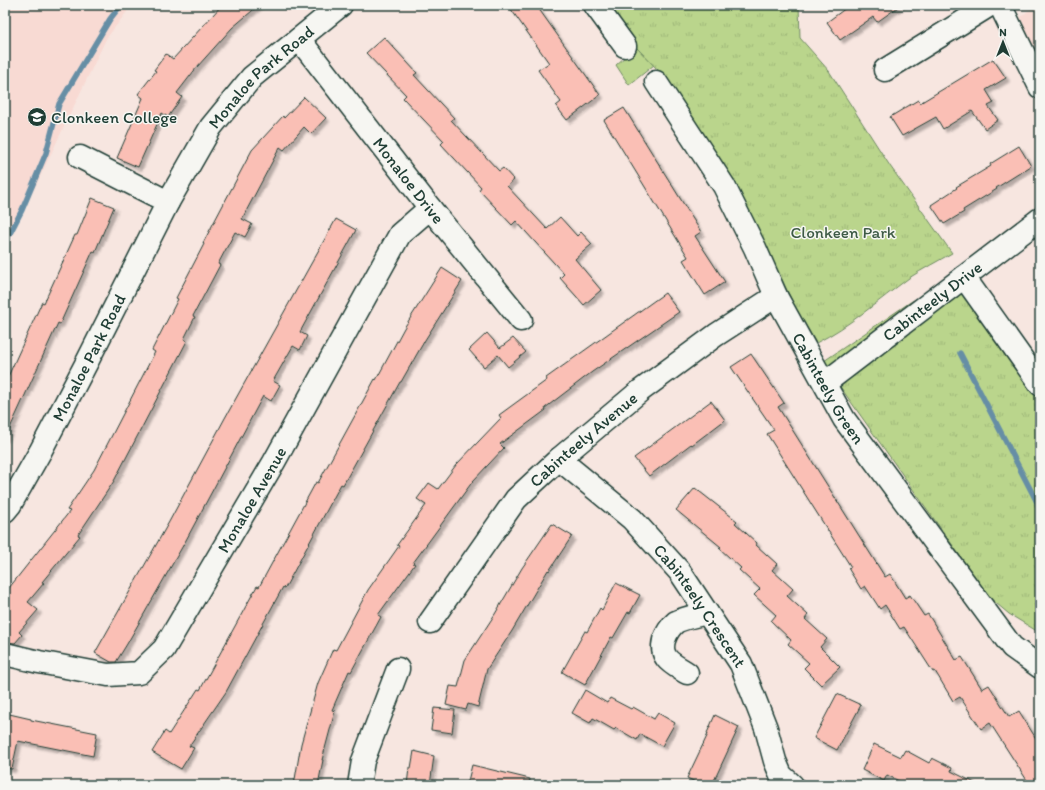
<svg xmlns="http://www.w3.org/2000/svg" width="1045" height="790" viewBox="0 0 1045 790" font-family="Itim,sans-serif">
<defs>
<pattern id="park-tufts" width="24" height="20" patternUnits="userSpaceOnUse"><rect width="24" height="20" fill="#bad58c"/><path d="M3 7l-1-3M5 7V3M7 7l1-3M15 17l-1-3M17 17v-4M19 17l1-3" fill="none" stroke="#9fb879"/></pattern>
<filter id="shadow"><feDropShadow dx="3.5" dy="3.5" stdDeviation="1" flood-color="#0004"/></filter>
</defs>
<rect width="100%" height="100%" fill="#f7e6e0"/>
<filter id="ink" filterUnits="userSpaceOnUse"><feTurbulence type="fractalNoise" baseFrequency=".025" numOctaves="2"/><feDisplacementMap in="SourceGraphic" scale="8" xChannelSelector="R" yChannelSelector="G"/><feConvolveMatrix kernelMatrix="1 2 1 2 8 2 1 2 1" color-interpolation-filters="sRGB"/></filter>
<g filter="url(#ink)">
<g fill="#f8dad3">
<polygon points="5,5 132,5 106,39 5,250"/>
<polygon points="1035,5 1040,5 1040,57 1015,22"/>
</g>
<polygon fill="#bad58c" stroke="#6c8960" points="636,47 654,65 629,85 616,65"/>
<g fill="url(#park-tufts)" stroke="#6c8960">
<path d="M607 5H799L800 38 829 71 890 166 952 253C938 261 923 269 909 278 879 300 850 326 816 343L793 303 758 229 706 142 658 70 636 47Z"/>
<polygon points="936,289 965,295 1040,400 1040,633 1009,614 990,598 829,371 824,361 912,301"/>
</g>
<g fill="none" stroke-linecap="round" stroke-linejoin="round">
<g stroke="#668ea5" stroke-width="5.5">
<polyline points="5,243 22,210 46,153 59,104 110,19 121,5"/>
<polyline points="960,353 1040,508"/>
</g>
</g>
<g fill="#fabfb5" stroke="#1f3d34" filter="url(#shadow)">
<polygon points="222,5 259,5 232,28 197,67 177,93 182,97 168,117 162,113 138,167 117,158 143,98 138,94 156,71 154,70 166,54 173,59"/>
<polygon points="508,5 536,5 600,95 567,120 556,106 561,102 538,70 549,63"/>
<polygon points="850,5 901,5 877,22 873,17 840,40 827,22"/>
<polygon points="384,37 417,73 414,75 454,118 451,120 499,171 503,168 514,180 507,186 547,229 560,217 577,236 581,232 592,244 575,259 601,290 584,305 560,278 564,274 516,221 512,225 479,190 481,187 441,144 444,141 403,98 406,95 366,53"/>
<polygon points="993,59 1006,78 986,90 994,103 988,106 998,120 985,129 972,111 943,129 936,117 902,136 890,117 918,100 920,103"/>
<polygon points="304,97 326,118 311,134 304,127 284,150 280,147 242,219 252,224 245,237 235,232 218,264 220,265 193,316 195,317 184,339 187,341 114,481 78,535 80,536 42,582 44,583 28,602 38,610 19,632 22,635 15,643 5,642 5,593 70,511 67,510 94,470 155,352 152,350 178,299 176,298 204,244 203,243 252,150 283,116 284,118"/>
<polygon points="624,108 701,232 695,236 725,282 705,295 683,260 688,257 604,120"/>
<polygon points="1019,146 1031,166 996,188 997,189 963,210 964,212 944,224 931,205 957,188 956,187 991,166 990,164"/>
<polygon points="92,198 114,207 95,252 93,251 60,324 58,323 5,439 5,383 42,302 44,303 75,235 77,235"/>
<polygon points="336,219 356,230 300,332 307,336 300,350 293,346 273,381 280,385 271,401 263,396 185,542 127,644 116,662 111,662 95,653 169,522 225,418"/>
<polygon points="442,268 462,281 425,340 401,382 400,382 343,485 341,484 285,588 283,587 226,692 189,746 194,748 181,769 152,752 165,731 169,734 198,689 200,690 257,586 259,587 316,482 318,483 375,379 376,380 404,328"/>
<polygon points="665,293 679,312 592,372 545,408 546,410 500,444 504,448 473,481 413,563 415,564 378,615 381,617 351,672 349,671 332,710 335,711 322,760 323,760 318,785 294,785 301,744 318,683 333,649 336,650 368,590 399,546 397,545 426,505 417,499 429,483 438,489 456,465 501,418 499,415 547,380 546,378"/>
<polygon points="487,333 500,348 513,338 526,352 508,367 498,355 484,367 469,350"/>
<polygon points="751,354 784,403 778,407 885,577 890,574 905,598 910,595 924,616 928,614 956,660 962,657 982,689 989,685 1009,717 1019,711 1040,745 1040,785 1030,785 990,723 981,729 960,697 953,701 935,671 933,672 904,627 900,629 885,605 880,609 865,586 861,589 848,568 851,567 767,434 774,430 731,367"/>
<polygon points="711,401 725,420 692,445 691,444 649,476 634,458"/>
<polygon points="695,488 737,521 735,523 757,543 756,545 777,564 772,570 793,589 787,596 808,615 805,619 827,639 820,647 840,667 821,685 804,668 809,663 788,644 791,640 771,621 776,615 754,595 760,589 739,570 741,568 719,548 721,547 676,510"/>
<polygon points="552,524 572,536 549,571 548,570 512,631 487,669 478,707 468,704 466,710 446,705 450,686 458,687 465,660 495,614 522,568"/>
<polygon points="616,583 640,595 630,613 628,612 613,638 611,637 585,685 562,672 585,631 587,632 600,608 602,610"/>
<polygon points="585,690 607,703 610,698 631,709 633,707 654,719 658,713 675,723 662,746 640,734 637,740 616,728 614,730 593,718 590,723 572,713"/>
<polygon points="837,694 861,705 837,750 814,738"/>
<polygon points="434,708 455,710 452,733 431,730"/>
<polygon points="5,713 31,719 31,720 97,733 93,756 18,741 12,769 5,768"/>
<polygon points="715,715 739,727 712,785 702,785 687,778 708,734 707,733"/>
<polygon points="874,744 901,757 905,750 929,763 932,758 952,768 951,771 979,785 907,785 887,775 884,781 862,770"/>
<polygon points="414,751 434,756 430,785 407,785 409,768 411,768"/>
<polygon points="472,765 530,779 529,785 467,785"/>
</g>
<g fill="none" stroke-linecap="round" stroke-linejoin="round">
<g stroke="#1f3d34" stroke-width="25">
<g id="minor">
<polyline points="595,5 625,46"/>
<polyline points="1000,5 1040,87"/>
<path id="s1" d="M299 39 430 208 521 320"/>
<polyline points="885,70 990,5"/>
<path id="s2" d="M656 82 724 186 755 248 776 296 844 419 1012 647 1040 667"/>
<polyline points="80,157 168,202"/>
<polyline points="964,277 1040,384"/>
<path id="s3" d="M825 383 1040 219"/>
<path id="s4" d="M559 459 632 519 680 572 741 664 766 728 775 761 781 775 792 785"/>
<path id="s5" d="M5 511 10 505 40 452 88 360 168 202 211 127 252 77 341 5"/>
<path id="s6" d="M430 622 516 499 559 459 640 391 716 335 776 296"/>
<path id="s7" d="M5 654 39 662 108 675 139 673 164 649 274 462 400 234 430 208"/>
<path d="M687 673C673 664 659 659 664 640 666 634 671 626 676 622 683 618 699 615 707 613"/>
<polyline points="359,785 363,761 398,669"/>
</g>
</g>
<use href="#minor" stroke="#f6f6f2" stroke-width="22"/>
</g>
</g>
<defs>
<g id="school-disc" transform="scale(1)"><circle r="9.5" fill="#1f3d34" stroke="#f6f6f2"/><path d="M0-5L7-2L0 1L-7-2ZM-4 1L0 2.5L4 1V4Q0 6-4 4Z" fill="#fff"/></g>
</defs>
<g fill-rule="evenodd">
<use href="#school-disc" x="37" y="117"/>
</g>
<g text-anchor="middle" dominant-baseline="central" stroke-width="3" stroke-linejoin="round" paint-order="stroke">
<g font-size="17" fill="#1f3d34" stroke="#f6f6f2">
<text stroke="none"><textPath href="#s5" startOffset="507">Monaloe Park Road</textPath></text>
<text stroke="none"><textPath href="#s1" startOffset="179">Monaloe Drive</textPath></text>
<text stroke="none"><textPath href="#s3" startOffset="135">Cabinteely Drive</textPath></text>
<text stroke="none"><textPath href="#s5" startOffset="175">Monaloe Park Road</textPath></text>
<text stroke="none"><textPath href="#s2" startOffset="352">Cabinteely Green</textPath></text>
<text stroke="none"><textPath href="#s6" startOffset="240">Cabinteely Avenue</textPath></text>
<text stroke="none"><textPath href="#s7" startOffset="344">Monaloe Avenue</textPath></text>
<text stroke="none"><textPath href="#s4" startOffset="205">Cabinteely Crescent</textPath></text>
</g>
<g font-size="17" fill="#1f3d34" stroke="#f6f6f2" text-anchor="start">
<text x="51" y="117">Clonkeen College</text>
</g>
<g font-size="17" fill="#3e5b46" stroke="#f6f6f2">
<text x="843" y="232">Clonkeen Park</text>
</g>
</g>
<rect width="1045" height="790" fill="none" stroke="#f6f6f2" stroke-width="20"/>
<rect x="10" y="10" width="1025" height="770" fill="none" stroke="#1f3d34" stroke-width="1.5" filter="url(#ink)"/>
<g transform="translate(1003 42)" stroke="#f6f6f2" stroke-width="3" paint-order="stroke">
<path d="M0-3L7 15L0 10L-7 15Z" fill="#1f3d34"/>
<text y="-6" font-size="11" font-weight="bold" text-anchor="middle" fill="#1f3d34">N</text>
</g>
</svg>
